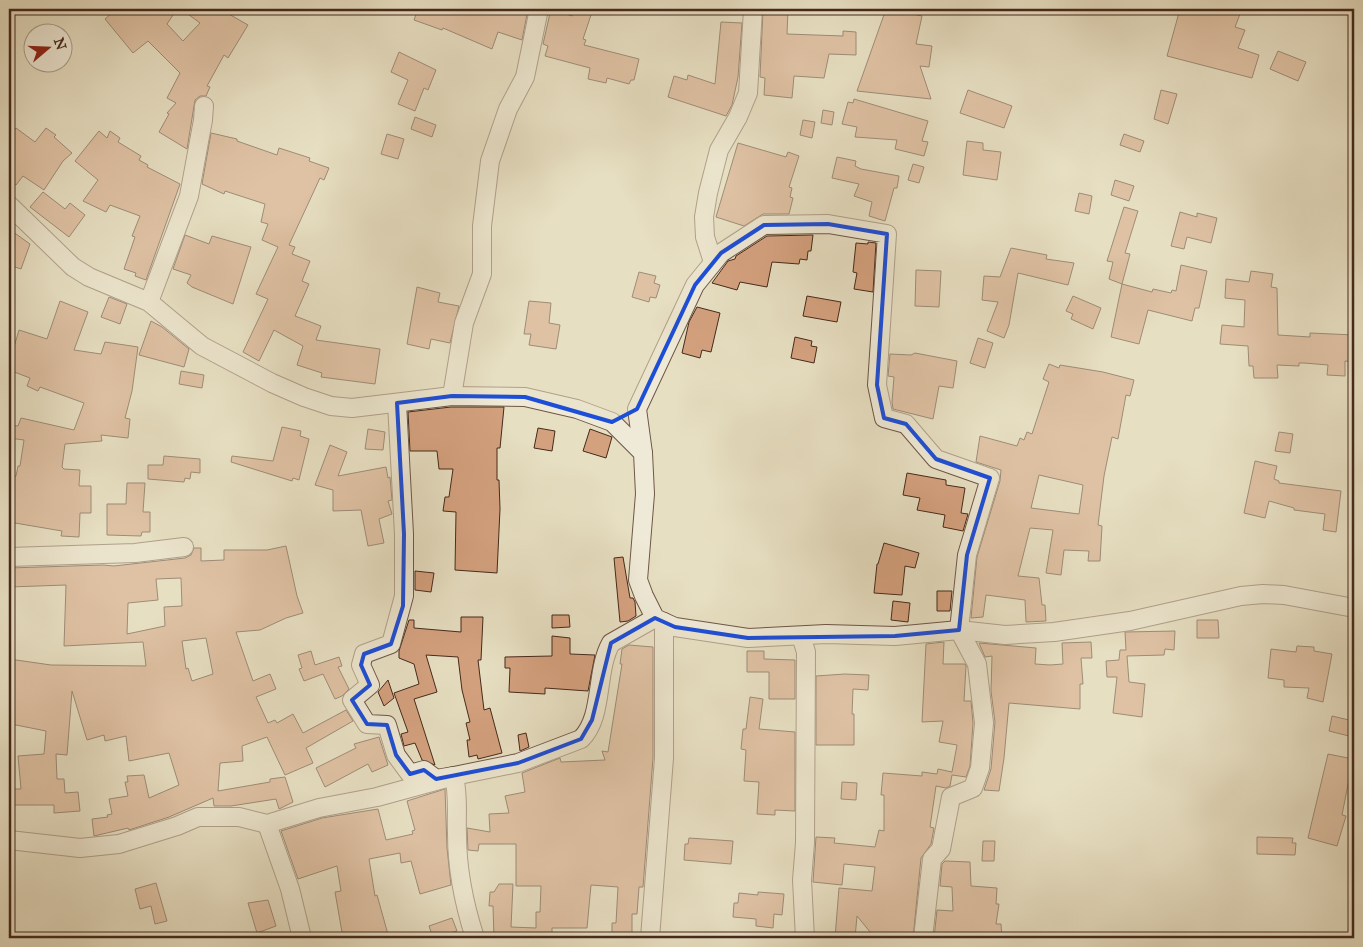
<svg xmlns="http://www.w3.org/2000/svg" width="1363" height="947" viewBox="0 0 1363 947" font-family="'IM FELL Great Primer',serif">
<rect width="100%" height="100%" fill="#e7dfc2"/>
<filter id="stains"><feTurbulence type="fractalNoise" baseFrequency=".004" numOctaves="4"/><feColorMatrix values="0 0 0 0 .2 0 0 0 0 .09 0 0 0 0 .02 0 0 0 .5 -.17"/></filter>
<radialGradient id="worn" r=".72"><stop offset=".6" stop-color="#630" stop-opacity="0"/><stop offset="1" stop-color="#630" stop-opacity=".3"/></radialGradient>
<g fill="#d4a17e" stroke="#45291c" fill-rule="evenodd">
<polygon points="117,9 177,9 167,24 183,41 200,23 181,9 220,9 248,25 228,58 224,55 207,86 210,87 206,96 200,96 195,100 187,149 159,132 169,114 167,113 176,103 167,98 180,73 148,41 133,53 105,19"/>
<polygon points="418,9 528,9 522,40 498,32 492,49 443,28 442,30 414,20"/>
<polygon points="551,9 572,16 575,9 593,9 583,39 586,40 584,45 639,59 634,80 631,80 629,84 607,78 606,83 588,79 590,68 545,56 548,46 543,44"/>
<polygon points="763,9 788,9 787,34 843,36 843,31 856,32 856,55 829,54 824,78 794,76 792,98 764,95 765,78 760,77"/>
<polygon points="886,9 908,9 907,13 922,16 916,44 932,46 929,67 920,66 931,99 857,91"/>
<polygon points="1180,9 1242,9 1235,27 1245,30 1238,48 1259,55 1252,78 1167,56"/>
<polygon points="721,22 742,23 738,77 732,105 726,116 668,97 674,76 687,80 688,75 715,84"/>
<polygon points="1278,51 1306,62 1298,81 1270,69"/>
<polygon points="399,52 436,70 428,90 424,88 415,111 398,104 408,80 391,72"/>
<polygon points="968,90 1012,106 1004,128 960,113"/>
<polygon points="1161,90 1177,94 1168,124 1154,119"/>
<polygon points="854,99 928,121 922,141 928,142 924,156 895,149 897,140 855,137 857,127 842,124 848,102 853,103"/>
<polygon points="823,110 834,112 832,125 821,123"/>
<polygon points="415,117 436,125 432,137 411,129"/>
<polygon points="803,120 815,122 812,138 800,135"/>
<polygon points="16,128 35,142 46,128 56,135 54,137 72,153 63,161 44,190 23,176 16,185 9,180 9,139"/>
<polygon points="99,131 107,138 110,131 120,138 118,142 141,156 139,160 148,165 147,167 180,184 146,280 135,276 136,273 124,269 135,237 132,236 140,216 110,205 106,212 83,201 98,180 75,161"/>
<polygon points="211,133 237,139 237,141 277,155 279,148 310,158 309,161 329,168 324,180 320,178 289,245 295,247 292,254 310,261 302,281 309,284 295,316 321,326 316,340 380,349 375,384 321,377 322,373 297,365 303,346 274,330 259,361 243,352 268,299 256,294 278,247 262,240 268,224 261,222 265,204 225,191 224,194 202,184"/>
<polygon points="387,134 404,139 398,159 381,154"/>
<polygon points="1124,134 1144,141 1140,152 1120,145"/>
<polygon points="967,141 983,143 983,150 1001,152 997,180 963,175"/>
<polygon points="738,143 786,157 788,152 799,156 789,187 792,188 790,197 793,198 789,214 763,214 744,226 716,217"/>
<polygon points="837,157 856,161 855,166 861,169 899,176 897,188 894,188 885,221 869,216 872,202 854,196 859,184 832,178"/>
<polygon points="913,164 924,167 919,183 908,180"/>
<polygon points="1115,180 1134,186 1129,201 1111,195"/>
<polygon points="43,192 65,209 70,203 85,215 69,237 30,207"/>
<polygon points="1079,193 1092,196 1089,214 1075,211"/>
<polygon points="1124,207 1138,211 1125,253 1130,254 1122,284 1109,279 1113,262 1107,261"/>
<polygon points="1180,212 1197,217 1197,213 1217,218 1211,243 1187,237 1184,249 1171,246"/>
<polygon points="9,229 30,244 21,269 9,265"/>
<polygon points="185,235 209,244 212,236 251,247 233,304 192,287 187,283 191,275 173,269"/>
<polygon points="813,235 811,251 808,251 807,260 800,259 799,264 772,262 767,287 740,282 737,290 712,283 728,261 735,259 736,256 767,236"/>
<polygon points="868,242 876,243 873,292 854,289 857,273 853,272 856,243 868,244"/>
<polygon points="1011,248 1047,255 1046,259 1074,263 1068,285 1018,273 1009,325 1004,338 987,331 998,302 982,300 984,276 1000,277"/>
<polygon points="1181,265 1207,271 1199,308 1195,308 1192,321 1148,310 1139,344 1111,337 1122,284 1152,292 1153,289 1171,293 1172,290 1176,291"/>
<polygon points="916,270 941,271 939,307 915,306"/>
<polygon points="1251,271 1273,274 1271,287 1277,288 1278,335 1310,337 1310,333 1354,335 1354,362 1345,361 1345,376 1327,375 1328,365 1304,363 1299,363 1299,366 1277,365 1278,378 1254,378 1253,366 1249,366 1248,346 1220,344 1222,325 1244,327 1245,300 1225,298 1226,279 1249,282"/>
<polygon points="639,272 656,276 654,283 660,285 656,298 650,297 649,302 632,297"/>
<polygon points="417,287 440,293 438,302 459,306 450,343 431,339 429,349 407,344"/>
<polygon points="807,296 841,302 837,322 803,316"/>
<polygon points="1073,296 1101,308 1093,329 1071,319 1073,314 1066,311"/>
<polygon points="109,297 127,304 120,324 101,317"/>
<polygon points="60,301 88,312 74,350 101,354 105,342 138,347 132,391 125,418 130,419 128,438 101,435 102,441 65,444 62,467 64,469 80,470 79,486 91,486 91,513 80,513 79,537 61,536 62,531 9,522 9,494 12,476 16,476 18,466 20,466 24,440 9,438 9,425 18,426 21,418 74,430 84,403 40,387 38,391 27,386 30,378 9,370 9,345 14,347 19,330 47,339"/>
<polygon points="529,301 551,303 549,323 560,325 556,349 529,345 531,334 524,334"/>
<polygon points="697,307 720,313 711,352 702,350 700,358 682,353 689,322"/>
<polygon points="151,321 162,327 189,349 184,367 139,355"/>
<polygon points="795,337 812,341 811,346 817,347 814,363 791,358"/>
<polygon points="978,338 993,343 985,368 970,363"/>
<polygon points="915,353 957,361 953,388 939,386 933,419 893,409 892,402 894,377 888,376 890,354 911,355"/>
<path d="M1049 364 1059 368 1060 365 1103 372 1134 380 1130 396 1126 395 1118 439 1112 437 1104 476 1098 525 1102 526 1100 561H1088L1089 551 1064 550 1061 575 1046 573 1053 530 1030 528 1018 576 1039 578 1042 605H1045L1046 621 1026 622 1025 600 986 595 983 617 971 618 977 557 1000 481 1001 470 976 462 980 436 1017 446 1020 438 1024 440 1027 432 1032 434 1049 382 1043 379ZM1039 475 1083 485 1079 514 1031 508Z"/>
<polygon points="181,371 204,375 202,388 179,384"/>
<polygon points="451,407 504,407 500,448 497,448 497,480 499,480 500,509 497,573 455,570 456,512 443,511 445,497 449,497 453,469 439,469 437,451 410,451 408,412"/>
<polygon points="282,427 301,431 300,436 309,439 299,480 293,478 292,481 231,462 232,456 273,461"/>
<polygon points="538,428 555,431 552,451 534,448"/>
<polygon points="368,429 385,432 383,450 365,449"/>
<polygon points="590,429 612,437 606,458 583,451"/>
<polygon points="1279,432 1293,434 1290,453 1275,451"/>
<polygon points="330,445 347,452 338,476 386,467 388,478 390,477 392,500 388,501 392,514 379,519 384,543 368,546 361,510 333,511 333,490 315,485"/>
<polygon points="164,456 200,459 200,473 191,472 190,479 185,478 184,482 148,479 148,465 163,465"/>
<polygon points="1255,461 1277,466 1274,479 1279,481 1279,483 1341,491 1336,532 1323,530 1325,514 1294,510 1294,508 1269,501 1265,518 1244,513"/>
<polygon points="907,473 946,480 946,485 965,488 961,513 968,514 963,531 943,527 945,515 917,510 920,498 903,495"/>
<polygon points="127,483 145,483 143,512 150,512 150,532 142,532 141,536 107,535 107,504 126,504"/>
<polygon points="884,543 919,553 915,568 905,566 902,595 874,593 877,564 878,564"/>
<path d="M286 546 297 596 303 613 286 618 260 630 236 632 253 681 270 674 276 689 256 697 268 723 275 720 277 723 293 714 303 733 346 710 353 721 306 748 313 763 285 775 267 737 242 746 243 761 220 763 218 791 270 782V779L285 777 293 802 279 809 276 799 231 806H214L213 798 169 817 129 830 128 828 94 836 92 819 108 817 107 815 112 814 109 799 128 796 125 782H128L127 776 144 775 149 798 179 785 169 753 129 761 126 736 105 741 104 735 87 740 72 691 67 755 56 754 57 779H64L65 793 78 792 80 811 54 813V805H10V789H21L18 756 44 754 46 731 11 724 12 720H9V659L51 665 146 666 143 642 64 646 66 585 9 587V568L103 565 114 566 185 558 191 555 194 548H201V561L224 560V550H267ZM181 578 182 606 164 607 165 626 127 634 128 603 158 600 156 579ZM206 638 213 674 192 681 188 668 186 669 182 641Z"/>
<polygon points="623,557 630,598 633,598 635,602 636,616 628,621 620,622 614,558"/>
<polygon points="415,571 434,573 431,592 415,590"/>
<polygon points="937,591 952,591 950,611 937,611"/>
<polygon points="893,601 910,603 908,622 891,620"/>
<polygon points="552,615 569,615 570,627 552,628"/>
<polygon points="461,617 483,617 481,660 478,660 484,710 490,708 502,753 478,759 477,755 469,757 467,740 470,740 466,723 470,722 462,690 458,657 426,655 437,692 414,699 435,765 422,760 415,743 404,746 401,734 408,732 394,693 419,684 414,664 399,658 399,651 409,620 414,620 414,628 461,632"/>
<polygon points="1197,620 1218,620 1219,638 1197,638"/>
<polygon points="1175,631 1174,650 1165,649 1164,655 1127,656 1129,682 1145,684 1142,717 1113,713 1117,677 1107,677 1106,661 1119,660 1120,650 1126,650 1125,632"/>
<polygon points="552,636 570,638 570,654 595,655 588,691 545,688 545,694 509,692 510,668 505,668 505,657 552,656"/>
<polygon points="944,642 943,664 965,664 966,666 964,701 971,701 973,723 970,766 966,777 952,775 950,786 946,788 936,786 930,827 934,828 931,844 921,858 913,938 875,938 857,916 855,938 835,938 839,888 872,891 875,867 844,864 842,885 813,882 816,837 835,838 834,843 875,847 879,830 884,831 884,795 881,795 883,773 922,776 922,772 937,774 938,769 952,772 957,745 939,742 943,721 922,722 926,644"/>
<polygon points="1091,642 1092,658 1081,658 1083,684 1080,684 1080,709 1009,703 1004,758 999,791 984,790 991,769 995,722 991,691 992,656 985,657 979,643 1036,648 1035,664 1050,665 1063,664 1062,643"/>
<polygon points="629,645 653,647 653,758 643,887 639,887 637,914 632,914 632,938 612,938 612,923 616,923 618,887 591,885 587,928 552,928 552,938 494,938 493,906 489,906 490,892 494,892 499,884 513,884 511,927 536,928 536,912 540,912 541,886 516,886 516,844 479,844 478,851 468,850 467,828 490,832 489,814 509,813 505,796 525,792 522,773 560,758 561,762 605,760 602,751 608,752 622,664 620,664 622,649"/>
<polygon points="1297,646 1314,647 1314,651 1332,654 1323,702 1307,698 1309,688 1284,687 1284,680 1268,678 1271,649 1296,652"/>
<polygon points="311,651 315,665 339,657 342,666 338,667 349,689 342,696 335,699 323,674 304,681 299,669 302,668 298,655"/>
<polygon points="747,651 764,651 764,659 795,660 795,699 769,699 769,672 747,672"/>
<polygon points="845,674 869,675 868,690 853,689 852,714 854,714 854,745 816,745 816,676"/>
<polygon points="388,680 394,698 384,706 378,692"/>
<polygon points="750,697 763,699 759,729 795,732 795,811 775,810 775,815 757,814 759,782 744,781 746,750 741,749 743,729 746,729"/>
<polygon points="1332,716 1353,721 1349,736 1329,731"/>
<polygon points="526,733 529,747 520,751 518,735"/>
<polygon points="379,737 388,765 372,772 368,764 325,787 316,768 356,748 354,744"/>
<polygon points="1328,754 1353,759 1342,815 1346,816 1337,846 1308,838"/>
<polygon points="842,782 857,783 856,800 841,799"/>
<polygon points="445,789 447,848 451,885 420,894 411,861 401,863 400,853 369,859 375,896 377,895 389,938 343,938 335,892 341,891 337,866 298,879 281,831 322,818 378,809 386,840 413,834 412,831 415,830 407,801"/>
<polygon points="1257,837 1293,838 1292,843 1296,843 1295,855 1257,854"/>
<polygon points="689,838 733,841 731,864 684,860 685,844 688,844"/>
<polygon points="983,841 995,841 994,861 982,861"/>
<polygon points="945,861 970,862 971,886 997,888 996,904 999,904 996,924 1001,924 1002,938 934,938 937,910 953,911 952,887 940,886 942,864"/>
<polygon points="156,883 167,921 155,924 151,906 140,909 135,889"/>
<polygon points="758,892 784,894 782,915 774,914 773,928 756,926 756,919 733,917 734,903 738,903 739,893 758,895"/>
<polygon points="268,900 276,926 257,933 248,903"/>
<polygon points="452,918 457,931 433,938 429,926"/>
</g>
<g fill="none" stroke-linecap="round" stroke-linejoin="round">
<g stroke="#6e5646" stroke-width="20">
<g id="minor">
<polyline points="9,205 73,267 89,277 149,302 202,346 272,383 304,397 331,406 352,408 452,396 525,397 577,409 612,422 643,453 645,494 638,580 644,596 655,618 675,627 748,638 826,634 895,636 959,630 1005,635 1054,632 1130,621 1241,596 1263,594 1284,595 1354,608"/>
<polyline points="713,262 705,237 704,217 708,193 719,150 738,117 748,93 753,9"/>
<polyline points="149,302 189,196 203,120 204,106"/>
<polyline points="452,396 464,323 482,274 482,226 490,161 508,109 525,77 539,9"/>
<path d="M397 403 404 534V596L391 644 364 654 361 665 370 685 352 700 367 724 387 725 396 755 410 774 424 770 436 779 454 776C459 799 456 812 457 834 457 870 464 904 475 938"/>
<polyline points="643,453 637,409 695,285 721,253 764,225 828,224 887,234 877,385 884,418 906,424 936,459 990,478 967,555 959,630 977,664 984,723 980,768 973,788 951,797 941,849 932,859 923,938"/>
<polyline points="9,557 135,553 184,547"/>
<polyline points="801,636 806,652 805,843 802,880 805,938"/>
<polyline points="267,824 290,889 302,938"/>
<path d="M9 840 80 848 119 844 177 826 198 817H239L267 824 319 808 377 797 454 776 518 763 581 739C604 717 595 671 611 643L655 618"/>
<polyline points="650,938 664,758 664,622"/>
</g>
</g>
<use href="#minor" stroke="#efead7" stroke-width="18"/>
</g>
<path d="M0 0H1363V947H0ZM828 224 887 234 877 385 884 418 906 424 936 459 990 478 967 555 959 630 895 636 748 638 675 627 655 618 611 643 592 720 581 739 518 763 436 779 424 770 410 774 396 755 387 725 367 724 352 700 370 685 361 665 364 654 391 644 403 606 404 534 397 403 452 396 525 397 612 422 637 409 695 285 721 253 764 225Z" fill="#e7dfc2" fill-opacity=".55" fill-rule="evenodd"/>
<path fill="none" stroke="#1d4ed8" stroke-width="4" stroke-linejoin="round" d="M828 224 887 234 877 385 884 418 906 424 936 459 990 478 967 555 959 630 895 636 748 638 675 627 655 618 611 643 592 720 581 739 518 763 436 779 424 770 410 774 396 755 387 725 367 724 352 700 370 685 361 665 364 654 391 644 403 606 404 534 397 403 452 396 525 397 612 422 637 409 695 285 721 253 764 225Z"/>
<rect width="1363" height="947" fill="none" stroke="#e7dfc2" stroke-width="30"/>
<rect x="10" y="10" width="1343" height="927" fill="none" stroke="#45291c" stroke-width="2.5"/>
<rect x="15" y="15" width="1333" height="917" fill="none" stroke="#45291c"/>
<g transform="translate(48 48) rotate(71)"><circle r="24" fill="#efead7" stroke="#ab9d8c"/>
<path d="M0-4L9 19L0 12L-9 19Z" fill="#8f2418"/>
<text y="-8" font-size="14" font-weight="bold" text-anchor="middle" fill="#45291c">N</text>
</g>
<rect width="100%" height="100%" filter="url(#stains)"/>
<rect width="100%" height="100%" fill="url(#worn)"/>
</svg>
